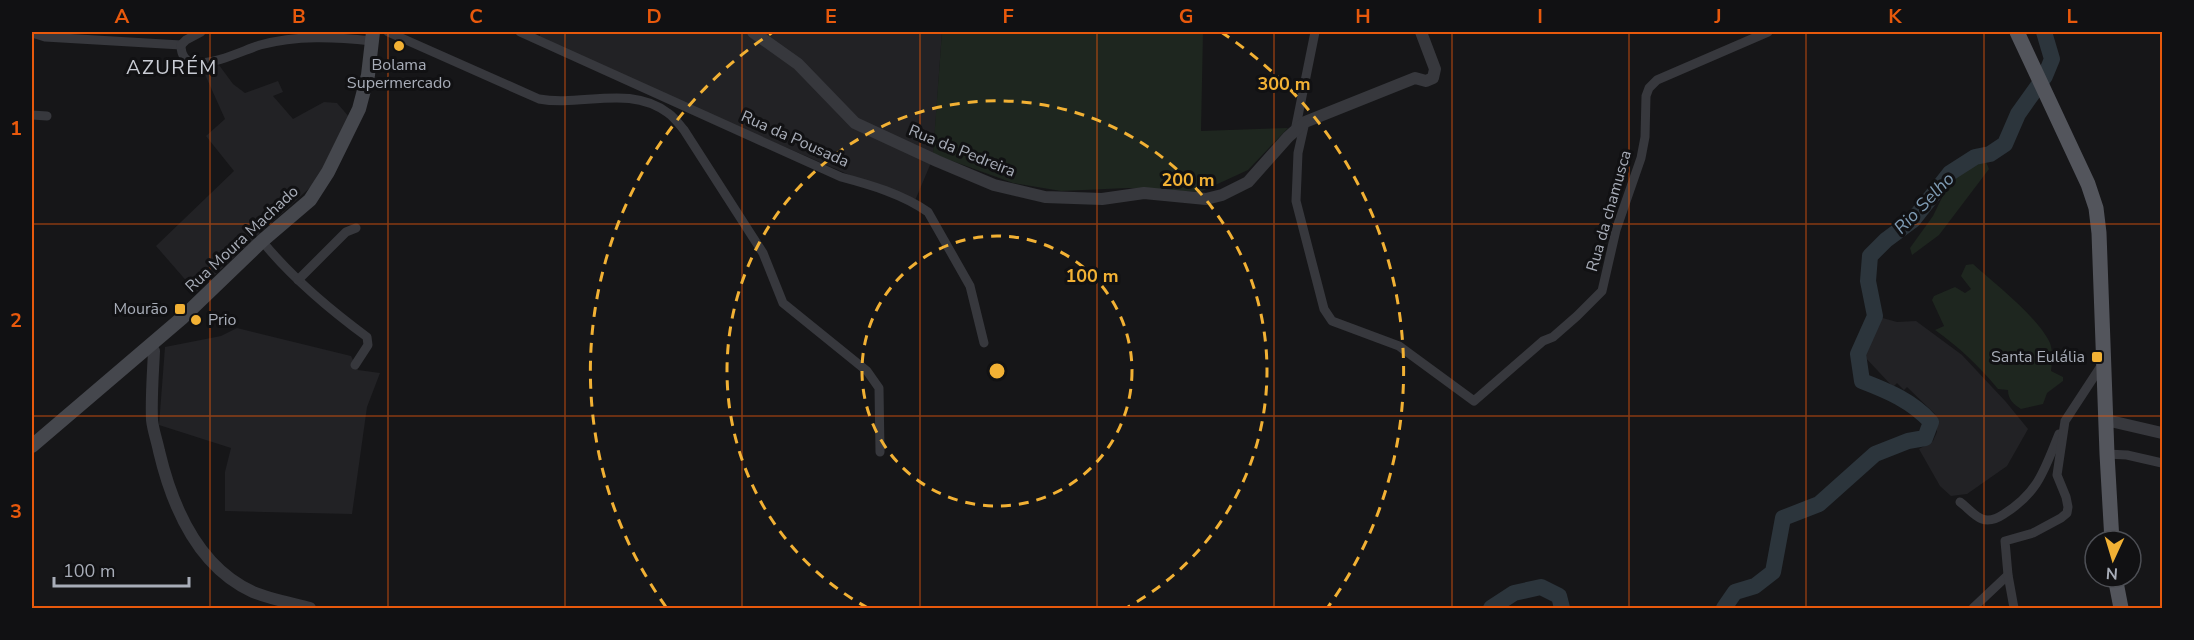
<svg xmlns="http://www.w3.org/2000/svg" width="2194" height="640" viewBox="0 0 2194 640" font-family="'Nunito Sans',sans-serif">
<rect width="100%" height="100%" fill="#161618"/>
<g fill="#222225">
<polygon points="541,32 942,32 933,158 914,203 538,40"/>
<polygon points="219,65 233,84 245,93 278,81 283,92 273,96 293,119 324,102 337,103 350,118 315,183 196,292 156,246 234,171 206,136 225,119 203,70"/>
<polygon points="1879,317 1897,322 1916,321 1962,355 2006,402 2028,429 2007,466 1967,494 1951,496 1940,486 1919,449 1933,441 1937,432 1935,414 1907,387 1904,390 1897,383 1893,387 1864,356 1864,345"/>
<polygon points="237,328 351,356 358,370 380,373 367,407 352,514 225,511 225,472 231,448 159,425 165,347 221,336"/>
</g>
<g fill="#1e261f">
<polygon points="942,32 1203,32 1201,131 1288,128 1248,170 1200,192 1128,188 1061,191 1013,183 933,154"/>
<polygon points="1986,162 1989,169 1939,235 1912,255 1910,248 1933,216 1953,175 1967,166"/>
<path d="M1973 264C1995 284 2038 317 2050 343 2053 351 2052 362 2051 371L2063 377V381L2047 393 2043 404 2021 409C2013 404 2008 399 2008 390L1998 389C1979 366 1959 347 1935 330L1944 326 1932 300 1934 296 1955 287 1965 293 1971 289 1961 276 1966 265Z"/>
</g>
<g fill="none" stroke-linecap="round" stroke-linejoin="round">
<g stroke="#2c353c" stroke-width="16">
<polyline points="1491,608 1514,593 1541,587 1559,596 1562,608"/>
<path d="M1724 608 1735 592 1755 586 1773 572 1783 518 1819 504 1875 454 1908 441 1925 438 1931 422C1912 401 1888 391 1862 381L1858 354 1875 316 1868 281 1870 256 1886 240 1913 220 1950 173 1975 157 1990 154 2005 144 2018 114 2045 76 2052 59 2044 32"/>
</g>
<g stroke="#37383d" stroke-width="9">
<path d="M388 32 539 99C582 107 629 84 668 113 674 117 679 124 684 130L763 253 783 303 867 371 879 388 880 452"/>
<path d="M520 32 841 177C871 185 902 194 928 212L970 286 984 343"/>
<polyline points="32,33 45,37 181,45"/>
<path d="M181 45C181 56 186 63 197 63 216 64 242 51 260 45 297 35 335 37 372 41"/>
<polyline points="181,45 186,40 201,32"/>
<polyline points="32,115 47,116"/>
<polyline points="1305,122 1298,153 1296,201 1324,309 1332,321 1399,346 1474,401 1543,341 1553,337 1577,316 1602,291 1616,230 1641,158 1645,137 1646,96 1649,88 1657,80 1768,32"/>
<polyline points="1295,131 1315,32"/>
<path d="M262 241C292 278 329 309 367 337L368 345 355 365"/>
<polyline points="298,280 346,232 356,228"/>
<polyline points="2107,454 2127,455 2162,463"/>
<path d="M1960 502C1967 507 1974 516 1982 519 1990 522 1998 518 2004 514 2039 492 2044 470 2059 434"/>
<polyline points="1973,608 2008,575"/>
<polyline points="2014,608 2008,575 2005,541 2033,533 2061,518 2067,513 2068,507 2066,497 2057,475 2065,421 2103,363"/>
</g>
<g stroke="#37383d" stroke-width="12">
<polyline points="753,32 798,64 855,123 937,161 994,185 1045,197 1102,199 1144,193 1206,199 1222,195 1248,182 1288,137 1305,122 1415,78 1426,81 1433,78 1435,69 1421,32"/>
<path d="M150 345 154 351C153 373 151 397 152 420 153 430 157 441 159 451 172 506 198 567 253 592 270 599 291 603 310 608"/>
<polyline points="2106,420 2162,433"/>
</g>
<polyline stroke="#45474d" stroke-width="14" points="32,446 182,318 262,241 310,200 328,172 359,109 368,75 373,32"/>
<g stroke="#53555c" stroke-width="15">
<polyline points="2017,32 2088,184 2096,208 2099,233 2107,454 2112,541"/>
<polyline points="2115,577 2121,608"/>
</g>
</g>
<path fill="none" stroke="#e8590c" stroke-width="1.5" stroke-opacity="0.55" d="M210 32V608M388 32V608M565 32V608M742 32V608M920 32V608M1097 32V608M1274 32V608M1452 32V608M1629 32V608M1806 32V608M1984 32V608M32 224H2162M32 416H2162"/>
<g fill="none" stroke="#f2b134" stroke-width="3" stroke-dasharray="10 8">
<circle cx="997" cy="371" r="135"/>
<path d="M868 608A270 270 0 1 1 1126 608"/>
<path d="M666 607A406 406 0 0 1 773 32M1221 32A406 406 0 0 1 1328 607"/>
</g>
<g fill="#f2b134" stroke="#111113" stroke-width="2">
<circle cx="399" cy="46" r="6"/>
<rect x="174" y="303" width="12" height="12" rx="3"/>
<circle cx="196" cy="320" r="6"/>
<rect x="2091" y="351" width="12" height="12" rx="3"/>
</g>
<g text-anchor="middle" dominant-baseline="central" stroke-width="6" stroke-linejoin="round" paint-order="stroke">
<g font-size="16" fill="#a8adb8" stroke="#111113" text-anchor="end">
<text x="399" y="65" text-anchor="middle">Bolama<tspan x="399" dy="18">Supermercado</tspan></text>
<text x="168" y="309">Mourão</text>
<text x="208" y="320" text-anchor="start">Prio</text>
<text x="2085" y="357">Santa Eulália</text>
</g>
<g font-size="16" fill="#a8adb8" stroke="#111113">
<text transform="translate(795 139) rotate(24)">Rua da Pousada</text>
<text transform="translate(962 151) rotate(22)">Rua da Pedreira</text>
<text transform="translate(1609 211) rotate(-74)">Rua da chamusca</text>
<text transform="translate(242 239) rotate(-43)">Rua Moura Machado</text>
</g>
<g font-size="18" font-style="italic" fill="#7f9bb3" stroke="#111113">
<text transform="translate(1924 203) rotate(-46)">Rio Selho</text>
</g>
<g font-size="20" letter-spacing="1.5" fill="#c9ccd4" stroke="#111113">
<text x="172" y="67">AZURÉM</text>
</g>
</g>
<circle cx="997" cy="371" r="9" fill="#f2b134" stroke="#111113" stroke-width="3"/>
<g font-size="18" text-anchor="middle" font-weight="bold" fill="#f2b134" stroke="#111113" stroke-width="6" stroke-linejoin="round" paint-order="stroke">
<text x="1284" y="90">300 m</text>
<text x="1188" y="186">200 m</text>
<text x="1092" y="282">100 m</text>
</g>
<rect width="2194" height="640" fill="none" stroke="#111113" stroke-width="66"/>
<g transform="translate(2113 559) rotate(184)"><circle r="28" fill="#111113" stroke="#4d4f55" stroke-width="1.5"/>
<path d="M0-4.5L10 22L0 15L-10 22Z" fill="#f2b134"/>
<text y="-9" font-size="16" font-weight="bold" text-anchor="middle" fill="#a8adb8">N</text>
</g>
<path d="M54 577v9h135v-9" fill="none" stroke="#a8adb8" stroke-width="3"/>
<text x="63" y="577" font-size="18" fill="#a8adb8" stroke="#111113" stroke-width="4.5" paint-order="stroke">100 m</text>
<rect x="33" y="33" width="2128" height="574" fill="none" stroke="#e8590c" stroke-width="2"/>
<g font-size="20" text-anchor="middle" font-weight="bold" fill="#e8590c">
<text x="122" y="23">A</text>
<text x="299" y="23">B</text>
<text x="476" y="23">C</text>
<text x="654" y="23">D</text>
<text x="831" y="23">E</text>
<text x="1008" y="23">F</text>
<text x="1186" y="23">G</text>
<text x="1363" y="23">H</text>
<text x="1540" y="23">I</text>
<text x="1718" y="23">J</text>
<text x="1895" y="23">K</text>
<text x="2072" y="23">L</text>
<text x="16" y="135">1</text>
<text x="16" y="327">2</text>
<text x="16" y="518">3</text>
</g>
</svg>
